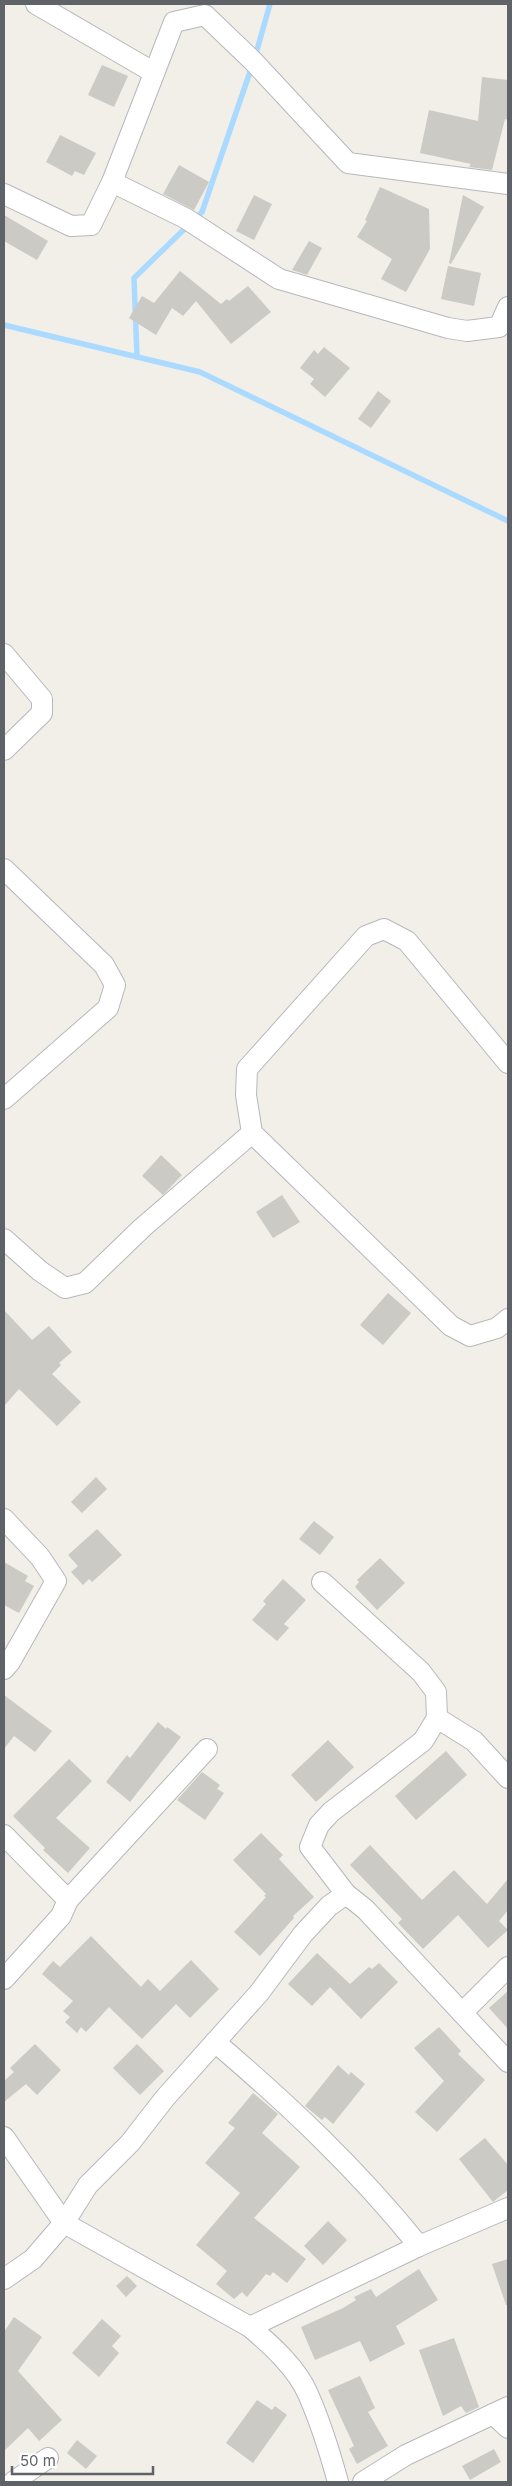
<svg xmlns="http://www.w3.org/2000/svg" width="512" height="2486" viewBox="0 0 512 2486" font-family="Inter,sans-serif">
<rect width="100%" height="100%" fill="#f1efe8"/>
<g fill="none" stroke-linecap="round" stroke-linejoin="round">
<g stroke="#aadaff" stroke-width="5.5">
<polyline points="255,57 270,4"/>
<polyline points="4,325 200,372 508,521"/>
<polyline points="137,357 134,278 202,212 252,66"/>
</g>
</g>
<g fill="#cccac5">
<polygon points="102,65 128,76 114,107 88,95"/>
<polygon points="482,77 508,80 508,120 505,119 492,170 469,167 471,164 420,153 429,110 478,121"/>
<polygon points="60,135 96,153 84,175 75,171 72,176 46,162"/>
<polygon points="179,165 209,182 194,210 163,194"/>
<polygon points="380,187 429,209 430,249 406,292 381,279 392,259 357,237 367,221 365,220"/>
<polygon points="254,195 272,204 254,240 236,231"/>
<polygon points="463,195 484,207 451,264 449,263"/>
<polygon points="4,215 48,241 37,260 4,241"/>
<polygon points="309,241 322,248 307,275 292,270"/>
<polygon points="448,266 481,273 474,306 441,299"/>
<polygon points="180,271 221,304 227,299 229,301 248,286 271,312 231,344 196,301 183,316 172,308 156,335 129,318 142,296 154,303"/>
<polygon points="324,347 350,368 325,397 310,384 314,379 300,368 314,350 318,354"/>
<polygon points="378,391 391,401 371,428 358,419"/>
<polygon points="161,1155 182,1175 163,1195 142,1176"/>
<polygon points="282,1195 300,1222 273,1238 256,1212"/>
<polygon points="388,1293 411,1313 383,1345 360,1325"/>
<polygon points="4,1310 32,1340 49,1326 72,1352 59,1363 61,1365 52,1374 81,1402 57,1426 19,1389 4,1406"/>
<polygon points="96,1477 107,1489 82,1513 71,1502"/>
<polygon points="314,1521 334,1537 320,1555 299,1539"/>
<polygon points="97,1529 122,1555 92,1582 89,1579 83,1585 71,1572 78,1566 68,1555"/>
<polygon points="380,1558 405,1583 377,1610 355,1587 359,1582 357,1580"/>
<polygon points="4,1562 28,1576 25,1581 34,1586 19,1613 4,1605"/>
<polygon points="283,1579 306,1600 284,1624 289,1628 277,1641 252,1620 266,1604 263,1601"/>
<polygon points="4,1695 52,1731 35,1752 14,1736 4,1749"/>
<polygon points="158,1722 166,1729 167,1727 181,1737 130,1802 106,1782 127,1755 130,1758"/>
<polygon points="328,1740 354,1767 316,1802 291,1775"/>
<polygon points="446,1751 467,1775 416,1820 395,1796"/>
<polygon points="69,1759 92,1781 56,1818 90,1848 68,1873 43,1850 45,1848 13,1816"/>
<polygon points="202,1772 220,1785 217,1789 224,1793 205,1820 177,1800"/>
<polygon points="261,1833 283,1855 279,1859 314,1897 293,1916 294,1918 260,1956 234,1932 266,1897 264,1896 266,1894 233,1860"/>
<polygon points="370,1845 422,1900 454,1870 487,1904 508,1879 508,1910 499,1921 508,1930 488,1948 458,1915 423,1949 398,1923 402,1919 350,1865"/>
<polygon points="91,1936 141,1987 148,1979 160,1991 191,1960 219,1989 190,2018 176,2004 142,2039 109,2007 86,2032 81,2027 77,2033 65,2022 70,2017 63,2011 73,2001 42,1974 53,1961 60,1967"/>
<polygon points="317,1953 350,1984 369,1967 372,1969 379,1963 398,1982 361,2019 330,1987 312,2006 288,1984"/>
<polygon points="508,1991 508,2029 489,2008"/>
<polygon points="439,2027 461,2051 458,2054 485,2080 437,2132 415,2112 444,2081 414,2048"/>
<polygon points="35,2044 61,2070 37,2095 26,2084 4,2102 4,2081 14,2072 10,2068"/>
<polygon points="137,2044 164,2071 140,2095 113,2068"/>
<polygon points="338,2065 349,2075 351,2072 365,2084 333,2124 325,2117 322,2120 305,2106"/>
<polygon points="253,2093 278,2114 262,2133 300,2167 254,2218 306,2259 287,2283 273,2272 270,2276 266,2274 247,2297 242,2292 234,2299 216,2284 227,2271 196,2245 240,2193 205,2163 235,2128 228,2123"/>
<polygon points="485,2138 508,2165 508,2190 493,2202 459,2159"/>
<polygon points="328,2221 347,2240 323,2265 304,2246"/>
<polygon points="508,2259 508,2305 506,2305 492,2264"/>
<polygon points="419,2269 438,2300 396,2326 405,2344 370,2362 360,2341 315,2360 301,2327 343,2308 356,2300 354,2297 371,2289 376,2297"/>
<polygon points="127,2276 137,2286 126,2297 116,2286"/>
<polygon points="14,2317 42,2337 18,2371 62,2420 39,2441 28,2428 4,2451 4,2332"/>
<polygon points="102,2319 121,2336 112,2346 119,2353 99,2377 72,2353"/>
<polygon points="454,2338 479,2407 466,2413 461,2406 443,2416 419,2350"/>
<polygon points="360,2376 375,2408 368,2412 388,2446 357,2464 349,2449 354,2446 328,2390"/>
<polygon points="257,2400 272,2410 275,2406 287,2415 253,2463 226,2443"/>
<polygon points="77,2440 97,2456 86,2469 67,2453"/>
<polygon points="494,2449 501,2462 470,2480 462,2466"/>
</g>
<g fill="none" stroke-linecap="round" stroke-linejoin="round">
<g stroke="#b5b8bc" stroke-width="22">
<g id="street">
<polyline points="36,4 153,72"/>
<polyline points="112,182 174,22 205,15 253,61 348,163 508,184"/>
<polyline points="4,194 71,226 91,225 112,182 185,218 279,279 448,328 467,331 499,327 508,307"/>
<polyline points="4,654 42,699 42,713 4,750"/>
<polyline points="4,869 104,965 115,985 108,1008 4,1099"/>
<polyline points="252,1133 451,1326 470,1336 497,1328 508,1319"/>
<polyline points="4,1239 40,1271 65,1288 85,1283 142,1228 252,1133 246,1095 247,1069 366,936 384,929 407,941 508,1063"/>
<polyline points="4,1519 40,1557 56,1581 10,1662 4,1669"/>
<polyline points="322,1582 421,1672 436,1692 437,1718 423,1741 331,1812 319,1825 310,1847 346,1894 365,1909 508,2062"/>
<polyline points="437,1718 474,1741 508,1778"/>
<polyline points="4,1835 68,1900 61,1916 4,1979"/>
<polyline points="68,1900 207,1749"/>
<polyline points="462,2013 508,1967"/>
<path d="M215 2042C289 2105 358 2170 419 2246"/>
<polyline points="4,2137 64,2223 88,2185 130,2143 165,2098 259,1993 303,1934 329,1906 346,1894"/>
<polyline points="4,2279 33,2259 64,2223 250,2327"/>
<polyline points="493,2414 508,2428"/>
<polyline points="13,2482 48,2458"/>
<path d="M338 2482C330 2453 320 2421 308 2394 297 2368 270 2344 250 2327L419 2246 508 2208"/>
<polyline points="363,2482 406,2455 508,2407"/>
</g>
</g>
<use href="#street" stroke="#fff" stroke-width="20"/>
</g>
<rect width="512" height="2486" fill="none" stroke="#5f6368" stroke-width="10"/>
<path d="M12 2466v8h141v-8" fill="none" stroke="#5f6368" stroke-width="2.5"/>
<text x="20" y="2466" font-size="15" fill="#5f6368" stroke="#ffffff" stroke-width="4" paint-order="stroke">50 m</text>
</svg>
